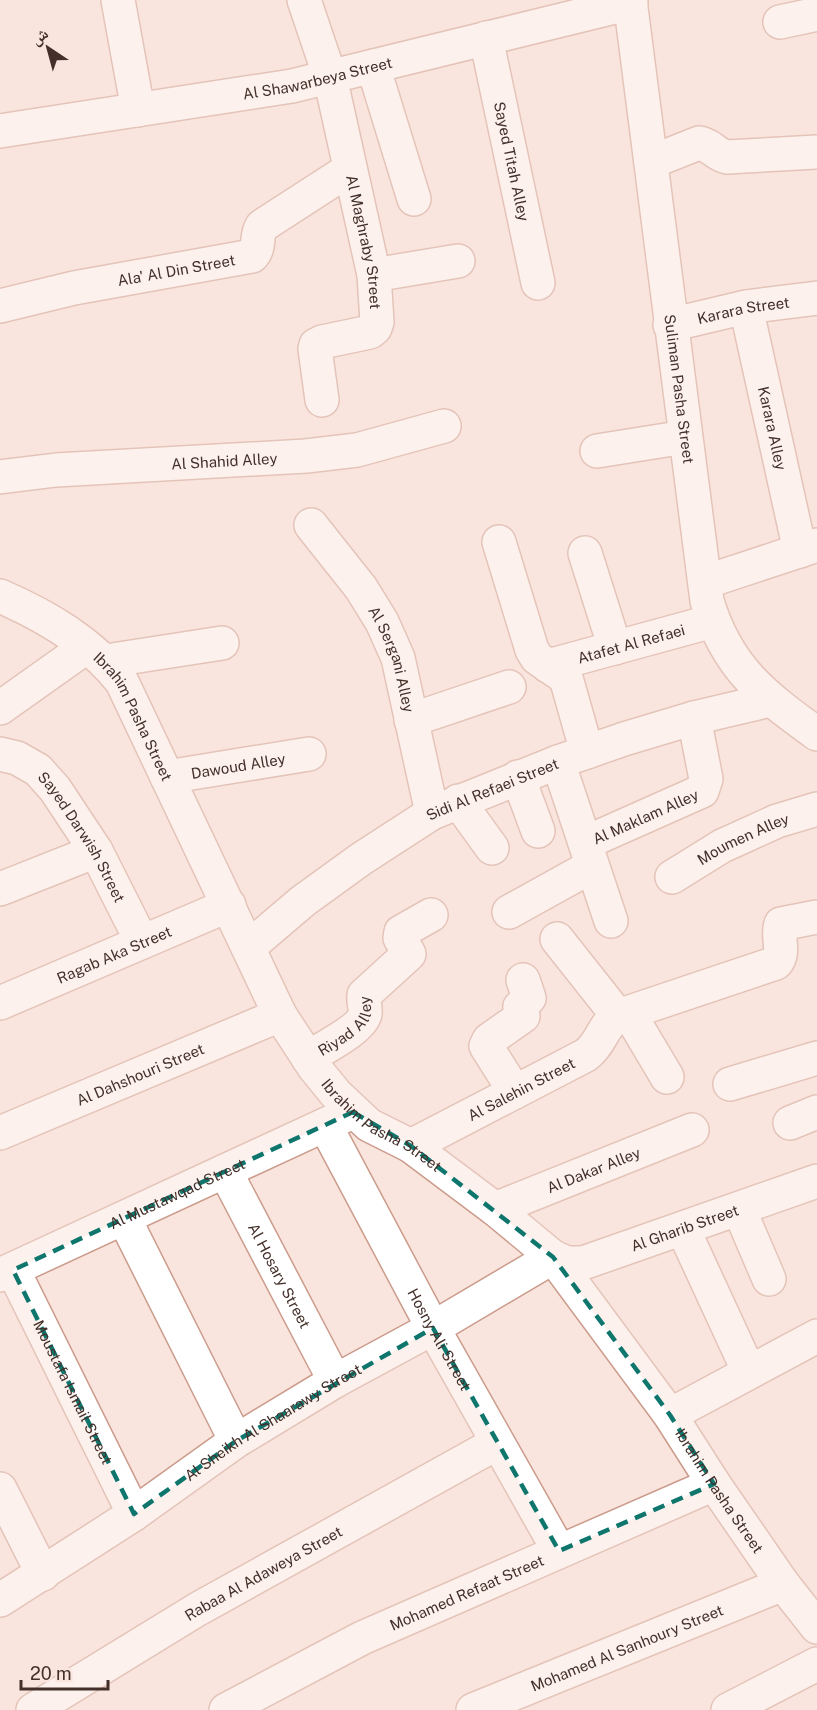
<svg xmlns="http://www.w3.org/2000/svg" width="817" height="1710" viewBox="0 0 817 1710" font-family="'Public Sans','Noto Naskh Arabic',sans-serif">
<rect width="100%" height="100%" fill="#fae5de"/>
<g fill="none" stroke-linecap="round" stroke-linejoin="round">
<g stroke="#cb9b8b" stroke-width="36">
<g id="minor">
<polyline points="118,0 138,110"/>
<path id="s1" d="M304 0 330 77 374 275 377 322 375 328 370 332 322 342 316 345 315 349 322 400"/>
<path id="s2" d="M630 0 707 601C727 668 763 695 817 734"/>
<polyline points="780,22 817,14"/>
<path id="s3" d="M486 38 538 283"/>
<polyline points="373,66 414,199"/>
<path id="s4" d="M0 131 292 86 631 3"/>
<path d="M651 162 699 143C710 144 716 155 727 157L817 152"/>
<polyline points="374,275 458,261"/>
<path id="s5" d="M0 306 74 288 252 256C261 247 255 236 262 226L350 169"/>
<path id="s6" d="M746 307 800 551"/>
<path id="s7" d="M670 325 746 307 817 298"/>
<polyline points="597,451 685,437"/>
<path id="s8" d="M0 477 56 470 306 456 357 450 444 426"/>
<path id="s9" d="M311 525 361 588 382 622 398 658 432 813"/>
<polyline points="499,542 532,650 537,658 566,678 587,752"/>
<polyline points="585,553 615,648"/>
<polyline points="705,582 817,545"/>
<path id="s10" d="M0 596C46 616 91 642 122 682L280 1015 314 1067 336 1094 369 1125 411 1146 495 1209 553 1257 670 1415 714 1484 783 1584 817 1627"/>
<polyline points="106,661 222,643"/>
<path id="s11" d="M548 666 713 621"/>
<polyline points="0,708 86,647"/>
<polyline points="411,720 509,687"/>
<path id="s12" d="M0 754 17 758 38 770 55 789 96 851 142 942"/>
<polyline points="558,762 611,921"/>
<path id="s13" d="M167 777 309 754"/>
<polyline points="518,777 538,831"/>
<polyline points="458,801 492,848"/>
<path id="s14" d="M585 843 702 791 706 779 694 718"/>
<path id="s15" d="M672 877 722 846 777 821 817 809"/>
<polyline points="0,889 96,851"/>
<polyline points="509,912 592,866"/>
<polyline points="557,939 618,1016"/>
<path id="s16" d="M249 947 303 901 361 859 432 813 558 762 624 739 694 718 770 700"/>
<path id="s17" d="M0 1003 229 905"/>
<polyline points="629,1013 667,1077"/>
<path id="s18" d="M308 1058C321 1049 361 1030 365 1014 366 1008 363 1002 364 995L409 954 400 938 401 932 431 915"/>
<polyline points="730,1084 817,1058"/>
<polyline points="515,1092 486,1046 489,1040 523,1016 520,1007 529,998 523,980"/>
<polyline points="790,1123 817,1112"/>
<path id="s19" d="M325 1125 433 1328 559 1551"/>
<path id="s20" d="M0 1133 280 1015"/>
<path id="s21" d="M411 1146 586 1055C602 1043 602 1026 618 1016L776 963C786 952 776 936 781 924L817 917"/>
<path id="s22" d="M225 1171 335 1381"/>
<path id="s23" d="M495 1209 692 1130"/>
<polyline points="739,1209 769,1279"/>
<polyline points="124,1218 236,1441"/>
<polyline points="683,1229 749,1372"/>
<path id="s24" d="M13 1270 134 1514"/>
<path id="s25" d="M0 1275 344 1116"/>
<polyline points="670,1415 817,1336"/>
<polyline points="0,1489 43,1574"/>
<path id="s26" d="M0 1600 134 1514 236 1441 335 1381 433 1328 553 1257 567 1263H583L817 1181"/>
<path id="s27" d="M33 1710 198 1609 497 1443"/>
<path id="s28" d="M226 1710 362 1638 714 1484"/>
<path id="s29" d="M473 1710 783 1584"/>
<polyline points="728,1710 817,1664"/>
</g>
</g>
<use href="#minor" stroke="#fff" stroke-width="33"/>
</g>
<path d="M0 0H817V1710H0ZM353 1112 411 1146 553 1257 670 1415 714 1484 559 1551 433 1328 236 1441 134 1514 13 1270Z" fill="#fae5de" fill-opacity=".55" fill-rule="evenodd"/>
<path fill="none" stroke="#0f766e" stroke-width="4.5" stroke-dasharray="12 8" stroke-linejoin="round" d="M353 1112 411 1146 553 1257 670 1415 714 1484 559 1551 433 1328 236 1441 134 1514 13 1270Z"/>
<g text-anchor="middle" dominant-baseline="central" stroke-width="4.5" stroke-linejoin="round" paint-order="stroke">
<g font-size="15" fill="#44302a" stroke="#fae5de">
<text stroke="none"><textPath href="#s4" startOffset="322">Al Shawarbeya Street</textPath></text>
<text stroke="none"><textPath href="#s3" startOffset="126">Sayed Titah Alley</textPath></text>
<text stroke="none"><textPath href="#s1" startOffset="250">Al Maghraby Street</textPath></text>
<text stroke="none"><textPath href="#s5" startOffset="180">Ala' Al Din Street</textPath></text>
<text stroke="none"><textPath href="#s7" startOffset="75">Karara Street</textPath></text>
<text stroke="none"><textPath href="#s2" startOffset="392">Suliman Pasha Street</textPath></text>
<text stroke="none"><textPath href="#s6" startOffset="124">Karara Alley</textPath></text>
<text stroke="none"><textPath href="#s8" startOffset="225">Al Shahid Alley</textPath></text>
<text stroke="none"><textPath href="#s11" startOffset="86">Atafet Al Refaei</textPath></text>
<text stroke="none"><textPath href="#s9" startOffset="159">Al Sergani Alley</textPath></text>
<text stroke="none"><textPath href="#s10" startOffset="186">Ibrahim Pasha Street</textPath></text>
<text stroke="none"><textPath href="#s13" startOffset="72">Dawoud Alley</textPath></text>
<text stroke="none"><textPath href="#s16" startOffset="292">Sidi Al Refaei Street</textPath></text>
<text stroke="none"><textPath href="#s14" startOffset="66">Al Maklam Alley</textPath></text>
<text stroke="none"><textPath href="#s12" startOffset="122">Sayed Darwish Street</textPath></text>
<text stroke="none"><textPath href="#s15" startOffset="81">Moumen Alley</textPath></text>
<text stroke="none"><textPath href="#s17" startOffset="124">Ragab Aka Street</textPath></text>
<text stroke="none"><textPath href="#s18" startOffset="52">Riyad Alley</textPath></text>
<text stroke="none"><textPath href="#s20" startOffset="152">Al Dahshouri Street</textPath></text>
<text stroke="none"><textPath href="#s21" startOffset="124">Al Salehin Street</textPath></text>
<text stroke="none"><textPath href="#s10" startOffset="672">Ibrahim Pasha Street</textPath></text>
<text stroke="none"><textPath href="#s23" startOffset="106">Al Dakar Alley</textPath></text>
<text stroke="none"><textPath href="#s25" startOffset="195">Al Mustawqad Street</textPath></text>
<text stroke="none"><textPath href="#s26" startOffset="790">Al Gharib Street</textPath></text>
<text stroke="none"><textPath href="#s22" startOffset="118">Al Hosary Street</textPath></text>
<text stroke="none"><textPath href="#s19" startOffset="243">Hosny Ali Street</textPath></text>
<text stroke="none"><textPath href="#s24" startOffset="136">Moustafa Ismail Street</textPath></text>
<text stroke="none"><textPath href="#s26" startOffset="326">Al Sheikh Al Shaarawy Street</textPath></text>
<text stroke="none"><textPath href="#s10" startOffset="1176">Ibrahim Pasha Street</textPath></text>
<text stroke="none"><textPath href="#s27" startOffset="268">Rabaa Al Adaweya Street</textPath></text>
<text stroke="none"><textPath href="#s28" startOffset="268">Mohamed Refaat Street</textPath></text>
<text stroke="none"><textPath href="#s29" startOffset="166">Mohamed Al Sanhoury Street</textPath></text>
</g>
</g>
<g transform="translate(48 48) rotate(324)" stroke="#fae5de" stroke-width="4.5" paint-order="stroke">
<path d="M0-4.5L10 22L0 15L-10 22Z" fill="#44302a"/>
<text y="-9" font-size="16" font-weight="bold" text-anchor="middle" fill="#44302a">ش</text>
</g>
<path d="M21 1680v9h87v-9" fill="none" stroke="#44302a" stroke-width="3"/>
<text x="30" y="1680" font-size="18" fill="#44302a" stroke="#fae5de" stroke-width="4.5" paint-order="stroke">20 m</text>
</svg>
